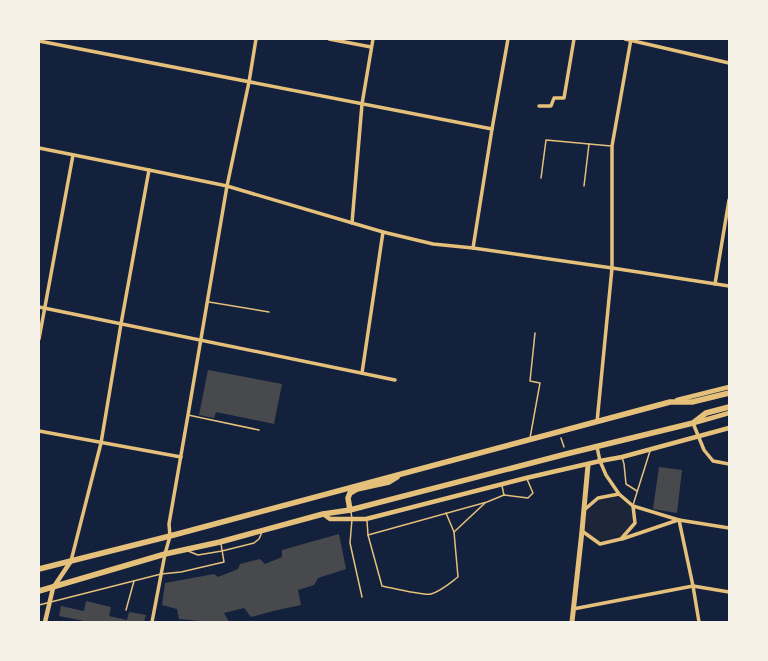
<svg xmlns="http://www.w3.org/2000/svg" width="768" height="661" viewBox="0 0 768 661" font-family="'Work Sans',sans-serif">
<rect width="100%" height="100%" fill="#14213d"/>
<polygon fill="#1d2539" points="619,496 631,507 633,523 622,538 600,543 583,530 585,511 598,499"/>
<g fill="#48494c">
<polygon points="208,370 282,384 274,424 216,412 214,418 199,415"/>
<polygon points="659,467 682,470 677,513 653,509"/>
<polygon points="339,534 346,569 318,578 314,585 298,590 301,605 273,611 251,617 244,608 224,613 229,622 212,622 179,619 177,609 162,605 165,583 214,574 218,577 238,569 240,564 260,559 265,564 282,557 282,550"/>
<polygon points="86,601 111,607 109,616 127,620 129,612 146,615 144,622 89,622 59,616 61,606 84,611"/>
</g>
<g fill="none" stroke-linecap="round" stroke-linejoin="round">
<polyline stroke="#e5c07b" stroke-width="1.5" points="561,438 564,447"/>
<g stroke="#e5c07b" stroke-width="1.5">
<polyline points="541,178 546,140 611,146"/>
<polyline points="584,186 589,144"/>
<polyline points="209,302 269,312"/>
<polyline points="188,415 259,430"/>
<polyline points="530,438 540,383 530,381 535,333"/>
<polyline points="622,457 624,464 626,484 637,491"/>
<polyline points="502,486 504,495"/>
<polyline points="633,505 650,451"/>
<polyline points="351,512 352,519 350,543 362,597"/>
<polyline points="367,521 368,535 487,502 504,495 528,498 533,493 527,479"/>
<polyline points="454,532 485,503"/>
<path d="M368 535 382 586C392 588 424 596 431 594 441 591 450 583 458 577L454 532 446 513"/>
<polyline points="188,551 198,555 222,551 254,543 259,539 262,532"/>
<polyline points="39,605 161,574 181,572 224,562 221,544"/>
<polyline points="126,610 134,581"/>
</g>
<g stroke="#e5c07b" stroke-width="3.5">
<polyline points="329,39 371,47"/>
<polyline points="625,39 729,63"/>
<polyline points="39,41 492,129"/>
<polyline points="539,106 551,106 554,98 564,98 574,39"/>
<polyline points="39,148 149,170 227,186 383,232 433,244 473,248 612,268 729,286"/>
<polyline points="352,223 362,104 373,39"/>
<polyline points="473,248 492,129 508,39"/>
<polyline points="715,284 729,200"/>
<polyline points="39,307 395,380"/>
<polyline points="39,339 73,155"/>
<polyline points="362,373 383,232"/>
<polyline points="597,422 612,268 612,146 631,39"/>
<polyline points="693,423 704,450 713,461 729,464"/>
<polyline points="39,431 181,457"/>
<polyline points="597,447 600,461 606,475 619,494 633,506 679,520 729,528"/>
<polyline points="584,510 598,498 619,494"/>
<polyline points="679,520 693,586 699,622"/>
<polyline points="582,531 600,544 621,539 635,523 633,506"/>
<polyline points="622,539 678,520"/>
<polyline points="71,561 101,443 121,324 149,170"/>
<polyline points="573,609 693,586 729,592"/>
<polyline points="152,622 165,554 170,536 169,524 188,415 227,186 249,82 256,39"/>
</g>
<g stroke="#e5c07b" stroke-width="4.5">
<polyline points="677,400 729,387"/>
<polyline points="694,423 729,413"/>
<polyline points="323,514 330,519 366,519 526,478 600,461 622,457 729,428"/>
<polyline points="45,622 53,588 71,561"/>
</g>
<polyline stroke="#e5c07b" stroke-width="5" points="572,622 582,531 588,465"/>
<g stroke="#e5c07b" stroke-width="5.5">
<polyline points="350,510 348,498 350,493 357,489 389,482 397,477"/>
<polyline points="39,569 170,536 670,402 692,402 729,393"/>
<polyline points="39,591 165,554 220,542 323,514 350,510 566,454 693,423 706,413 729,407"/>
</g>
</g>
<rect width="768" height="661" fill="none" stroke="#f6f1e7" stroke-width="80"/>
</svg>
